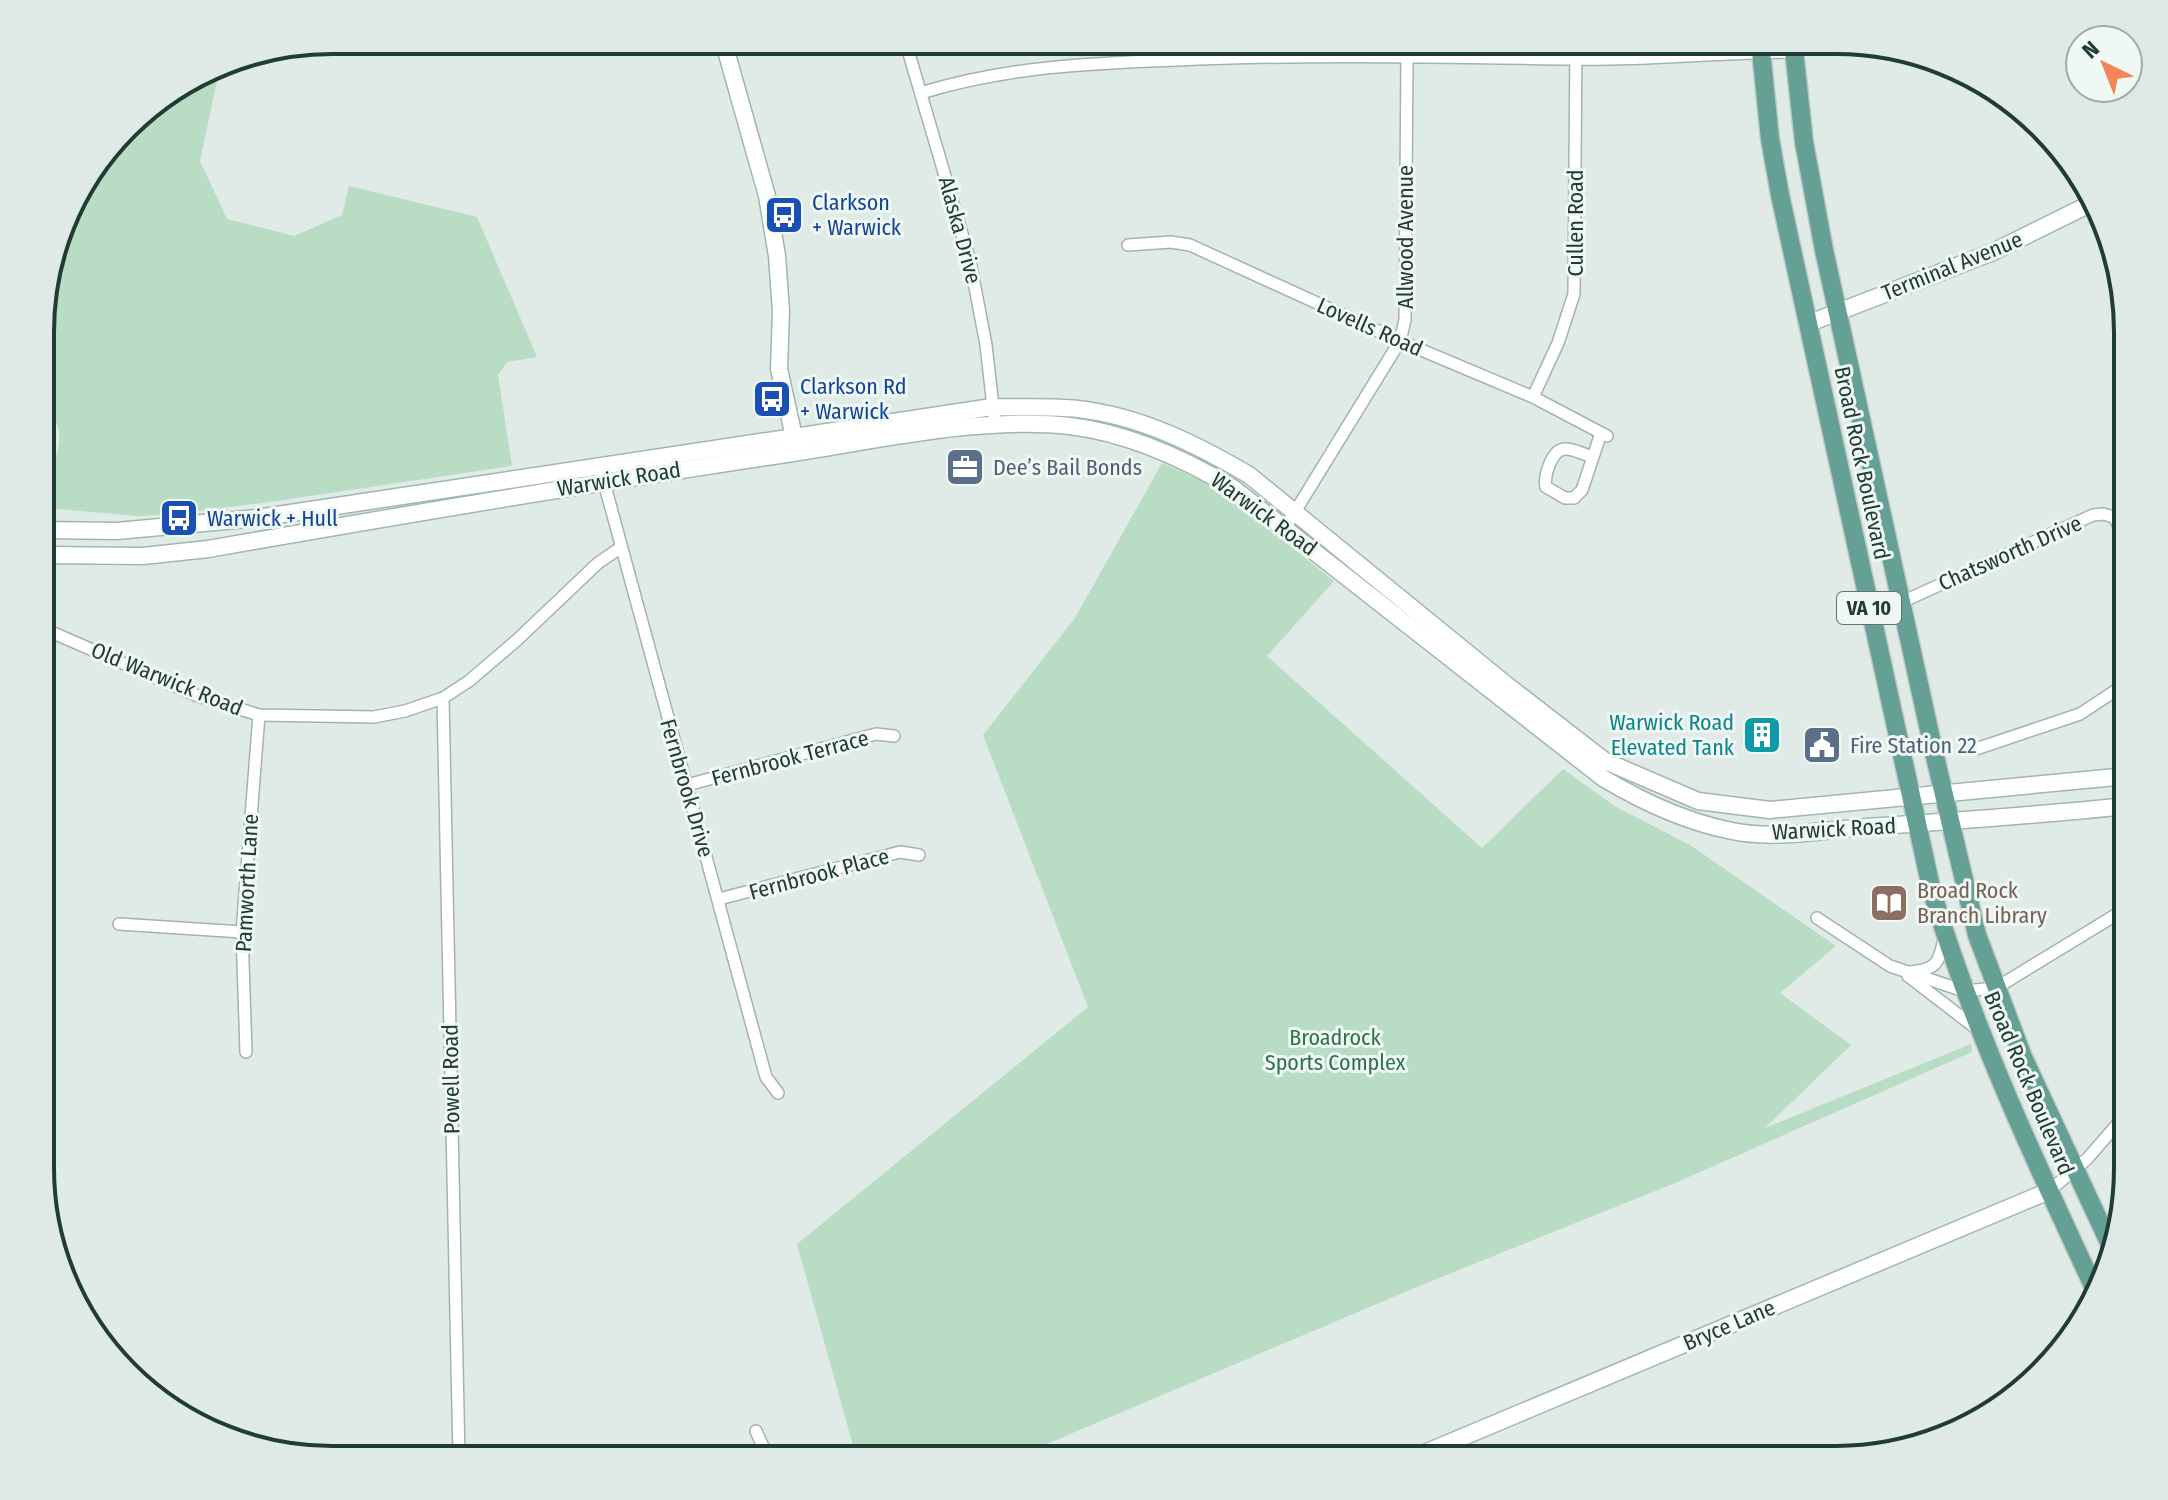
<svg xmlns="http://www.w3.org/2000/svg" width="2168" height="1500" viewBox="0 0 2168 1500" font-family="'Fira Sans Condensed',sans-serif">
<rect width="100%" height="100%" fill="#e0ebe7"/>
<g fill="#b8dcc4">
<path d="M221 62 200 161 227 219 294 236 342 215 349 186 477 217 537 357 507 362 498 375 512 466 263 503 164 515 136 516 59 509 51 508C37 479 70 450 56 422L42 420V295L70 203 139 113Z"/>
<polygon points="1162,463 1202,481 1240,506 1334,581 1267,656 1482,848 1563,769 1616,807 1690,845 1836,946 1780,993 1851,1045 1765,1128 1971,1044 1972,1052 1675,1183 1424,1284 1009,1460 857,1460 797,1244 1088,1007 983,735 1075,618"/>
</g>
<polygon fill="#87c2d1" points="42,428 51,431 54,435 42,491"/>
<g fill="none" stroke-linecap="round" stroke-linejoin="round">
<g stroke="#a3b3ae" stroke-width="14">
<g id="street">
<polyline points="905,40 970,261 986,345 995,424"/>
<path d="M921 93C1004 67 1091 63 1177 60 1308 54 1439 57 1570 59 1644 61 1719 52 1794 52"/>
<polyline points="1128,245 1171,242 1190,245 1400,341 1533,397 1607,436"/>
<polyline points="1533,397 1558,343 1574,294 1576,40"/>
<path d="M1593 457C1585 455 1574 449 1566 449 1552 448 1543 477 1546 487L1565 498H1574L1582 490 1601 433"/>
<polyline points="602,475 766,1077 778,1093"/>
<polyline points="1285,528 1400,341 1405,320 1407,56"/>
<polyline points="1902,602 2093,515 2103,514 2114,517 2127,541"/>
<polyline points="42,628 198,696 259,715 374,717 405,711 443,698 469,681 517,640 598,563 620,548"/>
<polyline points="443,698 459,1459"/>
<polyline points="1976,749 2080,714 2127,683"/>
<polyline points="687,785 876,734 894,736"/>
<polyline points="719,899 900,852 919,855"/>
<polyline points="1817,918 1890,966 1964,991 1996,988 2127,908"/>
<polyline points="119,924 242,932"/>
<path d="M1910 972C1936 970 1939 963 1944 939"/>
<polyline points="1908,976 1977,1029"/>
<polyline points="246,1052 242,932 259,715"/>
<polyline points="2049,1191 2087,1159 2127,1113"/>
<polyline points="756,1431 769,1460"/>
</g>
</g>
<g stroke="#9fb7af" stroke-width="19">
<g id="secondary">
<polyline points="723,40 767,196 777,256 781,311 779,369 796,446"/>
<polyline points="1807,324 1993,252 2094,202"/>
<path d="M42 530 117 531 257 518 992 407C1020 408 1050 406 1078 409 1140 416 1196 444 1249 475L1508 686 1605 761 1698 801 1770 810 2127 776"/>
<path d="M42 555 143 556 208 549C403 515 597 482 793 453 879 440 984 416 1070 426 1128 433 1183 458 1233 488L1603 778C1643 802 1686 822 1732 831 1775 840 1823 830 1866 827 1953 821 2040 815 2127 806"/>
<polyline points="1408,1460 2049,1191"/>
</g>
</g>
<g stroke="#c1c8c6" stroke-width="21">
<g id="primary">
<path d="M1760 41 1770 139 1780 195 1932 892C1974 1031 2035 1161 2096 1292"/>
<polyline points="1793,41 1804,142 1824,250 1933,748 1977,935 2023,1057 2114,1253"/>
</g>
</g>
<use href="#street" stroke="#fff" stroke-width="11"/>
<use href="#secondary" stroke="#fff" stroke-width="16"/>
<use href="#primary" stroke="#64a194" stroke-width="18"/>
</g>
<defs>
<g id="bus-square" transform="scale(2)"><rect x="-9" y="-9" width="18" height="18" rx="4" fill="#1a4fb4" stroke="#f0f8f4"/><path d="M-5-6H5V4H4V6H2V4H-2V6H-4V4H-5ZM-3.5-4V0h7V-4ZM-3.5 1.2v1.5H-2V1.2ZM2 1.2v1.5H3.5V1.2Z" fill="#fff"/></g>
<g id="office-square" transform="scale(2)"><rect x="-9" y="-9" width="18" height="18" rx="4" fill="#5c6f8a" stroke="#f0f8f4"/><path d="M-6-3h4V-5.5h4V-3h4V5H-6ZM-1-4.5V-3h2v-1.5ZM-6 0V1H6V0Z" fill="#fff"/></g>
<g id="building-square" transform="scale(2)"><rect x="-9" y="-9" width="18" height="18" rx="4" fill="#0f9aa8" stroke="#f0f8f4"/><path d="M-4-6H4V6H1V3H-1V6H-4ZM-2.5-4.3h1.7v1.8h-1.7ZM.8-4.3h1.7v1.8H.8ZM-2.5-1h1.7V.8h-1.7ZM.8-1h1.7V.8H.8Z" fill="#fff"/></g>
<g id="civic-square" transform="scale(2)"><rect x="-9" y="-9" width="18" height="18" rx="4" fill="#5c6f8a" stroke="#f0f8f4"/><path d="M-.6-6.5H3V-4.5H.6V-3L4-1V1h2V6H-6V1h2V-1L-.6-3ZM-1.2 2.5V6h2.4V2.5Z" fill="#fff"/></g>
<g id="library-square" transform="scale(2)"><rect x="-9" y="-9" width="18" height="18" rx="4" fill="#8d6e63" stroke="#f0f8f4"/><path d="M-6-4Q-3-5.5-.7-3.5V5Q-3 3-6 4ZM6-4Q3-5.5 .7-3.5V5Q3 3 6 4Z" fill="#fff"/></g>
</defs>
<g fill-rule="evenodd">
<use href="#bus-square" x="784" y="215"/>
<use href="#bus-square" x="772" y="399"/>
<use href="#office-square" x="965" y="467"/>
<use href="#bus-square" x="179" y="518"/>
<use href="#building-square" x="1762" y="735"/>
<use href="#civic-square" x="1822" y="745"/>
<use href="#library-square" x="1889" y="903"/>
</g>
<g text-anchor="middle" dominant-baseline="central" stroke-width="6" stroke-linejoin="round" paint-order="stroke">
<rect fill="#f0f8f4" stroke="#5f746e" stroke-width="2" x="1837" y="592" width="64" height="32" rx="6"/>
<g font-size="20" font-weight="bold" fill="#213b35">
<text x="1869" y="608">VA 10</text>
</g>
<g font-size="22" fill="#164399" stroke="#f0f8f4" text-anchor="start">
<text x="812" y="202">Clarkson<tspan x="812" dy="25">+ Warwick</tspan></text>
<text x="800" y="386">Clarkson Rd<tspan x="800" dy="25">+ Warwick</tspan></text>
<text x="207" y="518">Warwick + Hull</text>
</g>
<g font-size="22" fill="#213b35" stroke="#f0f8f4">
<text transform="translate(1575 223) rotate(-90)">Cullen Road</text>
<text transform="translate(960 230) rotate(75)">Alaska Drive</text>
<text transform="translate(1405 237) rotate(-90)">Allwood Avenue</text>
<text transform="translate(1952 266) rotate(-22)">Terminal Avenue</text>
<text transform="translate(1370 327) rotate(24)">Lovells Road</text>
<text transform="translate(1862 463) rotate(78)">Broad Rock Boulevard</text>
<text transform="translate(619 479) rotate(-9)">Warwick Road</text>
<text transform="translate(1264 514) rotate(36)">Warwick Road</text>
<text transform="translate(2010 553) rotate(-24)">Chatsworth Drive</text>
<text transform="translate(167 679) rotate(22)">Old Warwick Road</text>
<text transform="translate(790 758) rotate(-15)">Fernbrook Terrace</text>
<text transform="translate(687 788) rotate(74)">Fernbrook Drive</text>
<text transform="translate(1834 829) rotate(-3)">Warwick Road</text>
<text transform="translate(819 874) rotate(-15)">Fernbrook Place</text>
<text transform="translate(247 883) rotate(-87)">Pamworth Lane</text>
<text transform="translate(451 1079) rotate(-91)">Powell Road</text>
<text transform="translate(2029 1083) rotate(67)">Broad Rock Boulevard</text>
<text transform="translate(1729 1325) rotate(-23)">Bryce Lane</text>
</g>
<g font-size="22" fill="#4e5e75" stroke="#f0f8f4" text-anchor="start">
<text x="993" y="467">Dee’s Bail Bonds</text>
<text x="1850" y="745">Fire Station 22</text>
</g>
<g font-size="22" fill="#0d838f" stroke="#f0f8f4" text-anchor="end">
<text x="1734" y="722">Warwick Road<tspan x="1734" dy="25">Elevated Tank</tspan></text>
</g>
<g font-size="22" fill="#785e54" stroke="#f0f8f4" text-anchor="start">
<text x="1917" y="890">Broad Rock<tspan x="1917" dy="25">Branch Library</tspan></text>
</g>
<g font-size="22" fill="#2b724a" stroke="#f0f8f4">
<text x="1335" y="1037">Broadrock<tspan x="1335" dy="25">Sports Complex</tspan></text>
</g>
</g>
<path d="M0 0H2168V1500H0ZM332 54H1836A278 278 0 0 1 2114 332V1168A278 278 0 0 1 1836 1446H332A278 278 0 0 1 54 1168V332A278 278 0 0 1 332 54Z" fill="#dfe9e5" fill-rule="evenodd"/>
<path fill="none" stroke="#213b35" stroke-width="4" d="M332 54H1836A278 278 0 0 1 2114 332V1168A278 278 0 0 1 1836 1446H332A278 278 0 0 1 54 1168V332A278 278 0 0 1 332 54Z"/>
<g transform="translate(2104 64) rotate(317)"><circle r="38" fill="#f0f8f4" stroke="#9daca8" stroke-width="2"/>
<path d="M0-6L14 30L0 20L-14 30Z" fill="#f28557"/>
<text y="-12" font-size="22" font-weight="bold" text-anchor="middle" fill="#213b35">N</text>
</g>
</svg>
